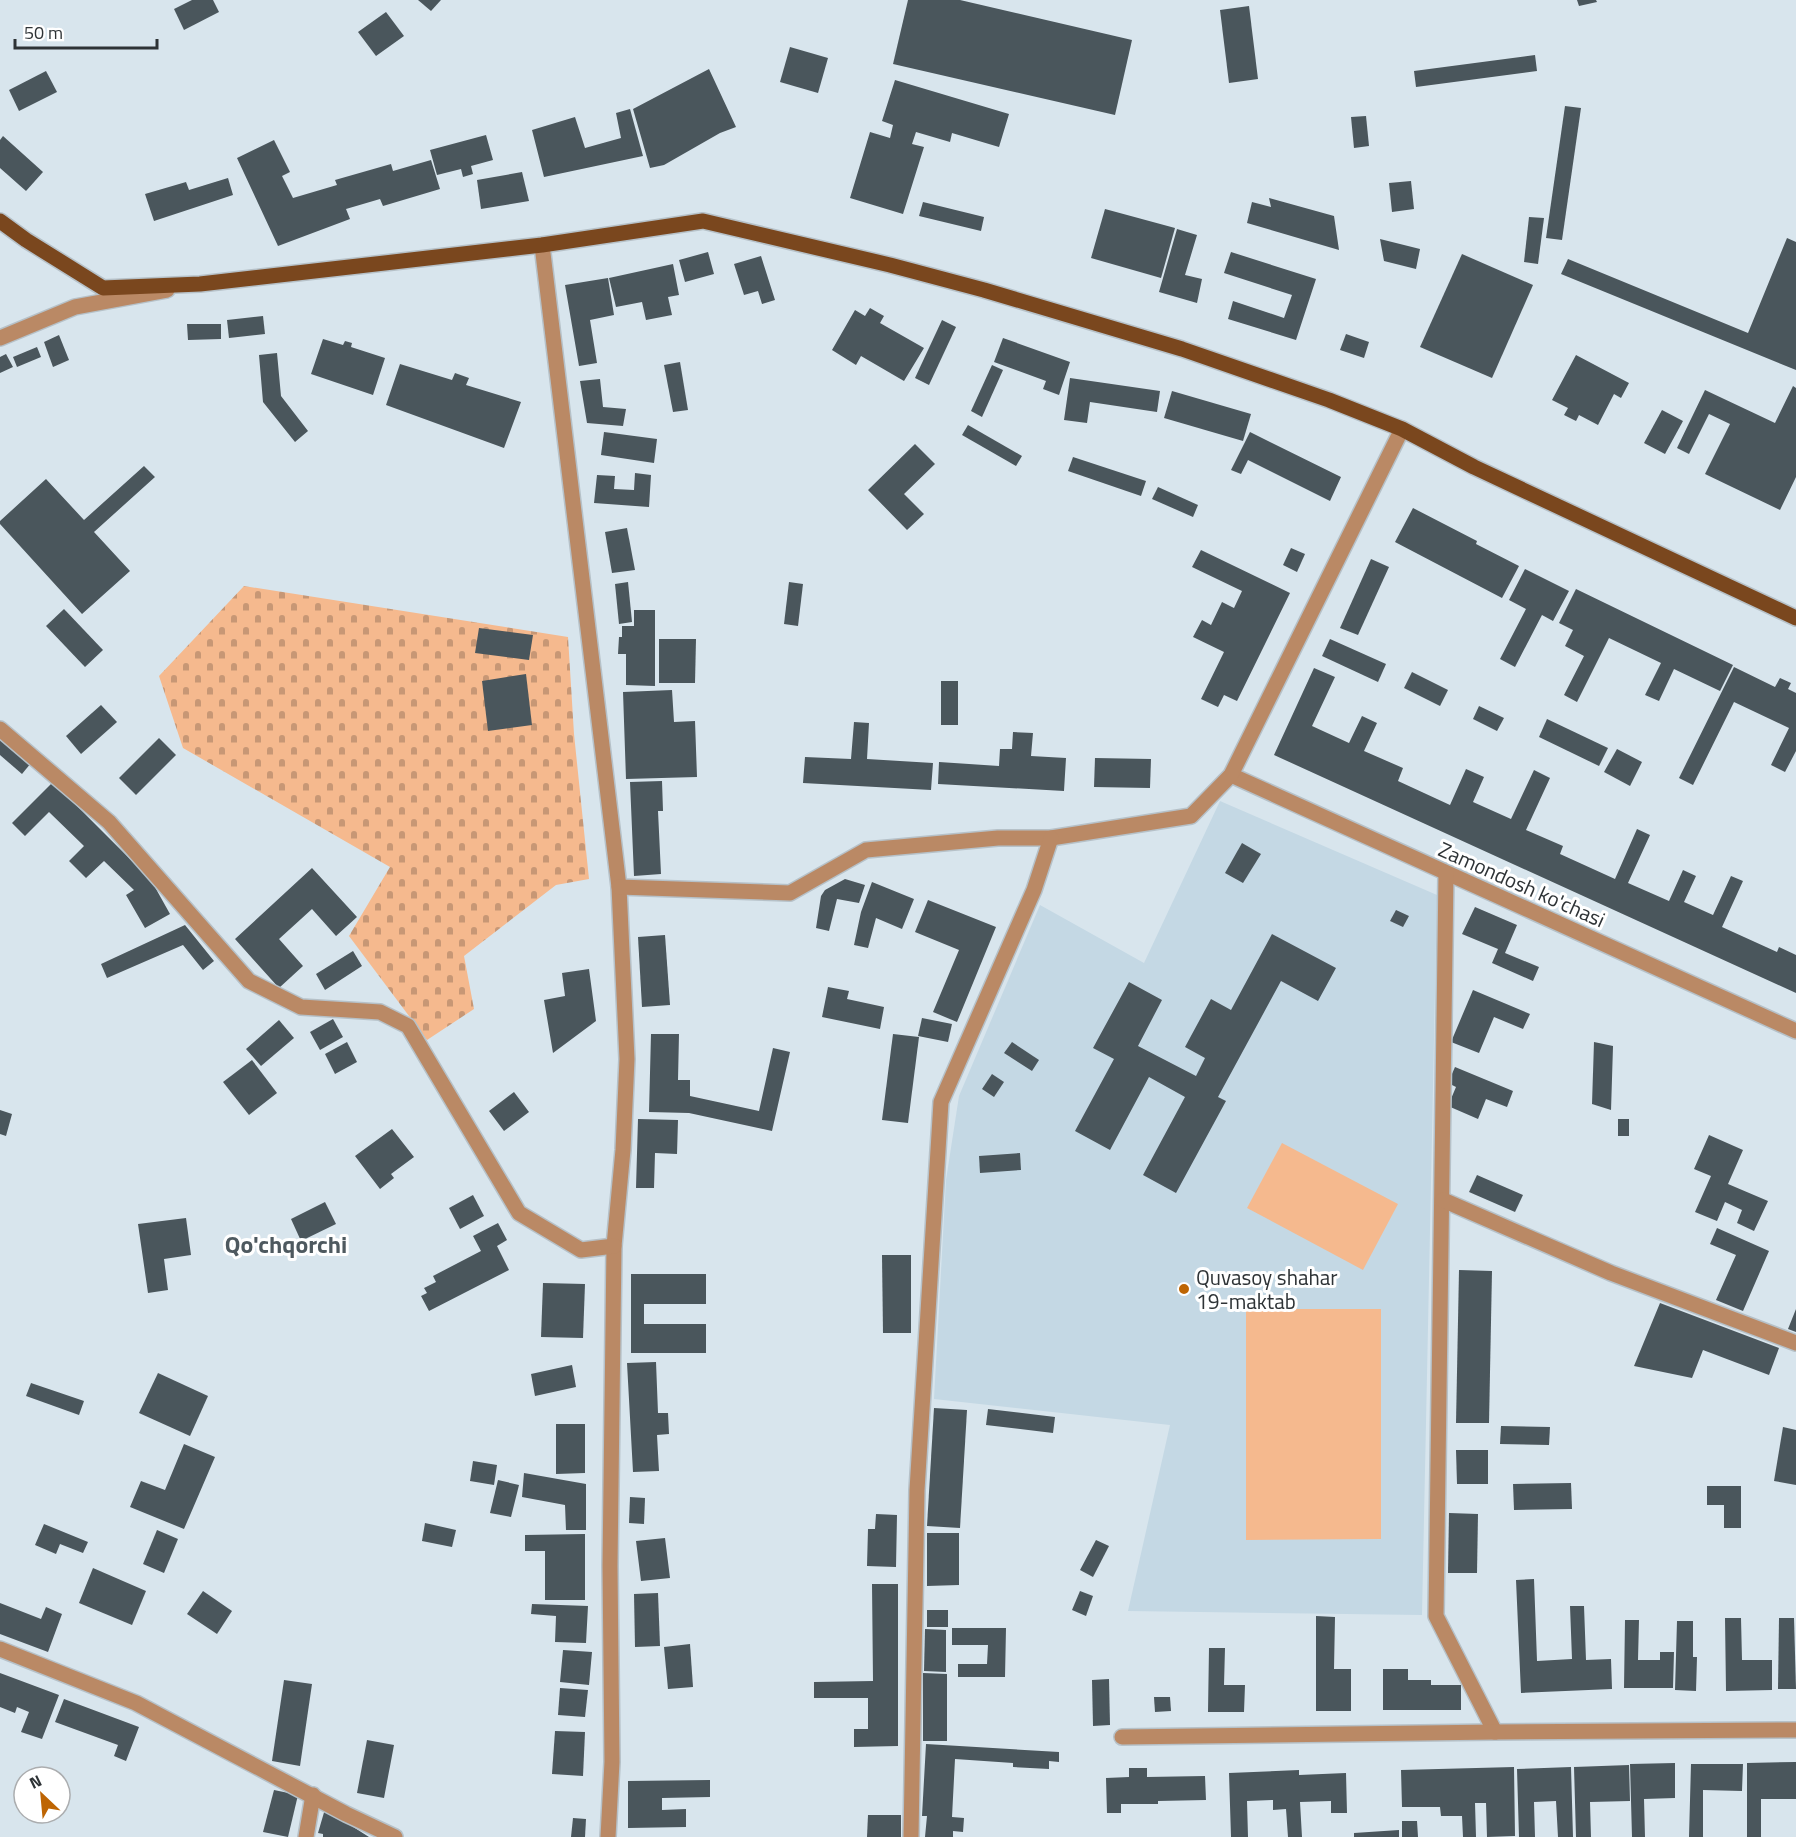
<svg xmlns="http://www.w3.org/2000/svg" width="1796" height="1837" viewBox="0 0 1796 1837" font-family="'Titillium Web',sans-serif">
<defs>
<pattern id="cemetery-stones" width="16" height="16" patternUnits="userSpaceOnUse" patternTransform="scale(1.5)"><rect width="16" height="16" fill="#f5b98e"/><path d="M2 7V4a2 2 0 0 1 4 0v3zM10 15v-3a2 2 0 0 1 4 0v3z" fill="#c79775"/></pattern>
</defs>
<rect width="100%" height="100%" fill="#d8e5ed"/>
<polygon fill="#c4d8e4" points="1220,801 1437,895 1422,1615 1128,1611 1170,1425 934,1399 946,1180 959,1096 1040,905 1144,963"/>
<g fill="#f5b98e">
<polygon points="1282,1143 1398,1204 1363,1270 1247,1208"/>
<polygon points="1246,1309 1381,1309 1381,1539 1246,1540"/>
</g>
<polygon fill="url(#cemetery-stones)" points="244,586 568,637 574,734 589,879 556,885 464,956 474,1009 427,1040 349,936 390,867 183,748 159,676"/>
<g fill="#4a565c">
<polygon points="192,0 213,0 219,12 184,30 174,9"/>
<polygon points="418,0 441,0 431,11"/>
<polygon points="908,0 960,0 1132,40 1115,115 893,64"/>
<polygon points="1577,0 1596,0 1597,2 1579,6"/>
<polygon points="1249,6 1258,79 1229,83 1220,10"/>
<polygon points="386,12 404,36 376,56 358,32"/>
<polygon points="790,47 828,58 818,93 780,82"/>
<polygon points="1535,55 1537,71 1416,87 1414,71"/>
<polygon points="709,69 736,127 720,133 664,165 650,168 633,109"/>
<polygon points="46,71 57,92 19,111 9,90"/>
<polygon points="895,80 1009,114 999,147 952,133 950,142 916,132 912,144 924,147 903,214 850,198 870,132 890,138 893,125 882,121"/>
<polygon points="1565,106 1581,108 1562,240 1546,238"/>
<polygon points="630,109 643,156 544,177 532,130 575,117 585,148 621,138 616,113"/>
<polygon points="1366,116 1369,146 1354,148 1351,117"/>
<polygon points="486,135 493,160 471,166 473,174 463,177 461,169 437,175 430,150"/>
<polygon points="3,136 43,172 26,191 0,168 0,140"/>
<polygon points="274,140 290,172 282,176 293,198 337,185 335,180 391,164 393,171 431,160 440,189 383,206 380,199 346,209 350,219 278,246 237,158"/>
<polygon points="522,172 529,201 481,209 477,180"/>
<polygon points="228,178 233,195 154,221 145,194 186,182 189,190"/>
<polygon points="1411,181 1414,209 1392,212 1389,183"/>
<polygon points="1269,198 1334,216 1339,250 1247,223 1252,202 1271,207"/>
<polygon points="923,202 984,217 981,231 919,216"/>
<polygon points="1105,209 1175,228 1161,278 1091,258"/>
<polygon points="1529,217 1544,218 1538,264 1524,262"/>
<polygon points="1177,229 1197,235 1185,275 1202,279 1197,303 1159,292"/>
<polygon points="1787,238 1796,242 1796,370 1561,274 1568,259 1748,333"/>
<polygon points="1380,239 1420,249 1416,269 1384,261"/>
<polygon points="708,252 714,274 685,282 679,260"/>
<polygon points="1231,252 1316,279 1296,340 1228,319 1233,301 1284,318 1292,295 1224,273"/>
<polygon points="1462,254 1533,285 1492,378 1420,347"/>
<polygon points="761,256 775,300 762,304 758,291 744,295 734,264"/>
<polygon points="673,264 679,295 668,297 672,315 646,320 642,302 616,307 609,278"/>
<polygon points="608,278 614,315 590,320 597,363 579,366 565,285"/>
<polygon points="870,308 884,316 880,323 924,348 904,381 861,356 856,365 832,350 855,310 865,316"/>
<polygon points="263,316 265,334 229,338 227,320"/>
<polygon points="942,320 956,327 929,385 915,378"/>
<polygon points="187,324 221,324 221,339 188,340"/>
<polygon points="1346,334 1369,342 1364,358 1340,350"/>
<polygon points="59,335 69,360 53,367 44,342"/>
<polygon points="1003,338 1070,362 1059,395 1043,389 1046,381 994,362"/>
<polygon points="323,339 343,345 345,341 352,343 351,347 385,358 373,395 311,374"/>
<polygon points="37,347 41,357 17,367 13,357"/>
<polygon points="277,353 281,396 308,431 295,442 263,402 259,355"/>
<polygon points="6,354 13,367 0,373 0,357"/>
<polygon points="1576,355 1629,383 1621,398 1614,394 1598,425 1579,415 1576,421 1564,415 1568,408 1552,400"/>
<polygon points="680,362 688,410 673,412 664,365"/>
<polygon points="400,364 452,380 455,373 469,378 466,385 521,402 504,448 386,405"/>
<polygon points="992,365 1003,370 982,417 971,411"/>
<polygon points="1070,378 1160,391 1157,412 1090,402 1087,423 1064,420"/>
<polygon points="600,379 603,407 626,409 623,426 587,423 580,381"/>
<polygon points="1793,386 1796,388 1796,477 1780,510 1705,474 1730,424 1709,414 1689,454 1677,448 1705,390 1775,423"/>
<polygon points="1172,391 1251,414 1243,441 1164,418"/>
<polygon points="1662,410 1683,421 1665,454 1644,443"/>
<polygon points="968,425 1022,456 1016,466 962,435"/>
<polygon points="604,432 657,439 654,463 601,455"/>
<polygon points="1250,432 1341,477 1330,501 1248,460 1241,474 1231,470"/>
<polygon points="915,444 935,464 904,494 924,514 907,530 868,490"/>
<polygon points="1073,457 1146,481 1141,496 1068,471"/>
<polygon points="144,466 155,477 94,532 130,571 82,614 0,524 0,521 46,479 84,520"/>
<polygon points="635,473 651,475 649,507 594,503 597,475 615,476 614,489 634,490"/>
<polygon points="1158,487 1198,505 1193,517 1152,499"/>
<polygon points="1413,508 1477,541 1476,544 1519,566 1502,598 1395,542"/>
<polygon points="627,528 635,570 612,573 605,532"/>
<polygon points="1291,548 1305,554 1297,572 1283,565"/>
<polygon points="1201,550 1290,593 1237,701 1224,695 1218,707 1201,699 1224,652 1193,637 1202,620 1211,625 1222,602 1234,608 1242,591 1192,567"/>
<polygon points="1371,559 1389,567 1358,635 1340,628"/>
<polygon points="1525,569 1569,591 1553,621 1542,615 1515,667 1500,659 1526,609 1509,600"/>
<polygon points="628,582 632,622 619,624 615,584"/>
<polygon points="789,582 803,584 798,626 784,624"/>
<polygon points="1576,589 1733,665 1720,691 1674,669 1659,701 1645,695 1661,663 1609,638 1577,702 1564,695 1584,656 1565,646 1573,630 1559,623"/>
<polygon points="64,609 103,650 85,667 46,626"/>
<polygon points="634,610 655,610 655,686 626,685 626,654 618,654 619,637 622,637 622,626 634,626"/>
<polygon points="479,628 533,635 529,660 475,653"/>
<polygon points="659,639 696,639 695,683 659,683"/>
<polygon points="1330,639 1386,664 1378,682 1322,656"/>
<polygon points="1734,667 1775,687 1780,678 1791,683 1788,689 1796,693 1796,751 1785,772 1771,765 1789,728 1734,702 1693,785 1679,778"/>
<polygon points="1314,668 1335,677 1312,726 1349,743 1362,716 1377,723 1364,751 1403,768 1398,781 1450,805 1466,769 1484,777 1473,802 1511,819 1534,770 1550,778 1526,830 1563,846 1560,854 1615,879 1637,829 1650,835 1628,883 1669,901 1683,870 1696,876 1684,902 1713,915 1731,876 1743,881 1722,927 1777,952 1779,947 1796,955 1796,993 1274,755"/>
<polygon points="1412,672 1448,690 1440,706 1404,688"/>
<polygon points="526,674 532,725 488,731 482,681"/>
<rect x="941" y="681" width="17" height="44"/>
<polygon points="672,690 674,722 695,721 697,777 626,779 623,692"/>
<polygon points="101,705 117,722 81,754 66,736"/>
<polygon points="1479,706 1504,718 1497,731 1473,719"/>
<polygon points="1547,719 1608,748 1599,766 1539,737"/>
<polygon points="854,722 869,723 867,759 933,763 931,790 803,783 805,757 851,759"/>
<polygon points="1013,732 1033,733 1031,756 1066,758 1064,791 938,784 939,762 999,766 1000,749 1012,749"/>
<polygon points="0,738 31,763 22,774 0,755"/>
<polygon points="159,738 176,755 136,795 119,778"/>
<polygon points="1617,749 1642,762 1630,786 1604,772"/>
<polygon points="1095,758 1151,759 1150,788 1094,787"/>
<polygon points="662,781 663,811 658,811 661,874 634,876 630,782"/>
<polygon points="53,782 151,880 170,914 145,928 126,895 134,890 104,861 86,878 69,861 84,846 49,812 25,836 12,823"/>
<polygon points="1242,843 1261,854 1243,883 1225,873"/>
<polygon points="312,868 357,917 336,936 312,909 279,939 303,966 279,988 235,939"/>
<polygon points="845,879 865,885 859,903 837,899 829,931 816,928 821,896 825,890"/>
<polygon points="872,882 914,899 902,929 876,918 868,948 854,945 861,912"/>
<polygon points="928,900 996,927 957,1022 933,1012 959,950 915,932"/>
<polygon points="1475,907 1517,925 1505,953 1539,967 1533,981 1492,963 1498,949 1462,934"/>
<polygon points="1396,910 1409,916 1403,927 1390,921"/>
<polygon points="185,925 214,961 203,970 183,945 107,978 101,964"/>
<polygon points="1272,934 1336,968 1318,1001 1281,981 1218,1097 1226,1101 1176,1193 1143,1175 1185,1097 1149,1077 1110,1150 1075,1131 1114,1059 1093,1048 1129,982 1162,1000 1138,1046 1196,1076 1205,1058 1185,1047 1211,999 1231,1010"/>
<polygon points="665,935 670,1005 642,1007 638,937"/>
<polygon points="353,951 362,966 325,990 316,974"/>
<polygon points="589,969 596,1021 553,1053 544,1000 565,996 562,973"/>
<polygon points="828,987 849,991 847,999 884,1007 880,1029 822,1017"/>
<polygon points="1473,990 1530,1014 1523,1029 1494,1017 1479,1053 1451,1042"/>
<polygon points="922,1018 952,1024 948,1042 918,1036"/>
<polygon points="333,1019 343,1037 320,1050 310,1032"/>
<polygon points="279,1020 294,1038 261,1066 246,1049"/>
<polygon points="651,1034 679,1034 678,1080 690,1080 690,1096 759,1111 773,1048 790,1052 772,1131 689,1113 649,1112"/>
<polygon points="893,1034 919,1037 908,1123 882,1120"/>
<polygon points="347,1042 357,1062 335,1074 325,1054"/>
<polygon points="1012,1042 1039,1060 1032,1071 1004,1053"/>
<polygon points="1594,1042 1613,1046 1611,1110 1592,1104"/>
<polygon points="252,1060 277,1093 249,1115 223,1082"/>
<polygon points="1455,1067 1513,1091 1507,1107 1486,1099 1478,1119 1448,1106 1456,1087 1448,1083"/>
<polygon points="992,1074 1004,1082 994,1097 982,1089"/>
<polygon points="514,1092 529,1112 504,1131 489,1111"/>
<polygon points="0,1110 12,1114 6,1136 0,1134"/>
<polygon points="638,1119 678,1120 677,1154 655,1153 654,1188 636,1188"/>
<rect x="1618" y="1119" width="11" height="17"/>
<polygon points="392,1129 414,1157 391,1174 394,1178 380,1189 355,1156"/>
<polygon points="1709,1135 1743,1150 1728,1184 1768,1201 1754,1231 1737,1223 1742,1210 1725,1202 1717,1221 1695,1212 1711,1176 1694,1169"/>
<polygon points="1020,1153 1021,1170 980,1173 979,1156"/>
<polygon points="1477,1175 1523,1195 1515,1212 1469,1192"/>
<polygon points="473,1195 484,1216 460,1229 449,1208"/>
<polygon points="325,1202 336,1224 301,1241 291,1219"/>
<polygon points="186,1218 191,1255 164,1259 168,1290 148,1293 138,1224"/>
<polygon points="498,1223 507,1240 497,1246 509,1270 429,1311 421,1296 427,1293 424,1288 436,1282 433,1276 481,1251 473,1236"/>
<polygon points="1717,1228 1769,1251 1743,1311 1716,1300 1736,1255 1710,1244"/>
<polygon points="882,1255 911,1255 911,1333 883,1333"/>
<polygon points="1459,1270 1492,1271 1489,1423 1456,1423"/>
<polygon points="631,1274 706,1274 706,1304 644,1304 644,1324 706,1324 706,1353 631,1353"/>
<polygon points="543,1283 585,1284 583,1338 541,1337"/>
<polygon points="1660,1303 1779,1348 1769,1375 1703,1350 1692,1378 1634,1366"/>
<polygon points="1796,1309 1796,1332 1788,1329"/>
<polygon points="656,1362 658,1413 668,1413 669,1434 657,1435 659,1471 633,1472 627,1363"/>
<polygon points="572,1365 576,1387 535,1396 531,1374"/>
<polygon points="158,1373 208,1396 190,1436 139,1413"/>
<polygon points="31,1383 84,1401 79,1415 26,1396"/>
<polygon points="934,1408 967,1410 960,1528 927,1526"/>
<polygon points="988,1409 1055,1417 1053,1433 986,1425"/>
<polygon points="556,1424 585,1424 585,1473 556,1474"/>
<polygon points="1501,1426 1550,1427 1549,1445 1500,1444"/>
<polygon points="1783,1427 1796,1430 1796,1485 1774,1481"/>
<polygon points="184,1444 215,1457 184,1529 130,1507 141,1481 165,1490"/>
<polygon points="1456,1450 1488,1450 1488,1484 1457,1484"/>
<polygon points="473,1461 497,1465 494,1485 470,1481"/>
<polygon points="524,1473 586,1484 586,1530 566,1530 565,1505 522,1497"/>
<polygon points="498,1480 519,1485 511,1517 490,1513"/>
<polygon points="1571,1483 1572,1509 1514,1510 1513,1484"/>
<polygon points="1707,1486 1741,1486 1741,1528 1724,1528 1724,1505 1707,1505"/>
<polygon points="630,1497 645,1498 644,1524 629,1523"/>
<polygon points="1449,1513 1478,1514 1477,1573 1448,1573"/>
<polygon points="876,1514 897,1515 896,1567 867,1566 868,1529 875,1529"/>
<polygon points="425,1523 456,1530 452,1547 422,1541"/>
<polygon points="44,1524 88,1542 83,1553 60,1544 56,1554 35,1545"/>
<polygon points="157,1530 178,1539 164,1573 143,1564"/>
<polygon points="927,1533 959,1533 959,1585 927,1586"/>
<polygon points="585,1534 585,1600 545,1600 545,1551 525,1551 525,1535"/>
<polygon points="665,1538 670,1578 641,1581 636,1541"/>
<polygon points="1096,1540 1109,1546 1093,1577 1080,1570"/>
<polygon points="93,1568 146,1591 132,1625 79,1603"/>
<polygon points="1534,1579 1537,1661 1572,1659 1570,1606 1584,1606 1586,1660 1611,1659 1612,1689 1521,1693 1516,1580"/>
<polygon points="872,1584 898,1584 898,1746 854,1747 854,1729 868,1729 868,1698 814,1698 814,1682 873,1681"/>
<polygon points="203,1591 232,1611 217,1634 187,1614"/>
<polygon points="1080,1591 1093,1596 1086,1616 1072,1610"/>
<polygon points="658,1593 660,1646 635,1647 634,1594"/>
<polygon points="0,1603 41,1619 46,1607 62,1614 48,1652 0,1634"/>
<polygon points="532,1604 588,1606 586,1643 555,1642 556,1616 531,1614"/>
<rect x="927" y="1610" width="21" height="17"/>
<polygon points="1316,1616 1335,1617 1334,1669 1351,1669 1351,1711 1316,1711"/>
<polygon points="1725,1618 1741,1618 1742,1660 1772,1660 1772,1690 1726,1691"/>
<polygon points="1779,1618 1794,1618 1796,1689 1778,1689"/>
<polygon points="1625,1620 1639,1620 1638,1660 1660,1660 1660,1652 1674,1652 1673,1688 1624,1688"/>
<polygon points="1677,1621 1693,1621 1693,1657 1697,1657 1696,1691 1675,1690"/>
<polygon points="952,1628 1006,1628 1005,1677 958,1677 958,1664 987,1664 988,1645 952,1645"/>
<polygon points="925,1629 946,1630 946,1672 924,1671"/>
<polygon points="690,1644 693,1687 668,1689 664,1647"/>
<polygon points="1209,1648 1225,1648 1224,1685 1245,1685 1244,1712 1208,1712"/>
<polygon points="563,1650 592,1652 589,1685 560,1682"/>
<polygon points="1383,1669 1408,1669 1408,1680 1431,1680 1431,1685 1461,1685 1461,1710 1383,1710"/>
<polygon points="0,1673 59,1695 42,1739 21,1732 29,1712 17,1707 15,1713 0,1707"/>
<polygon points="923,1673 947,1674 947,1741 923,1741"/>
<polygon points="1109,1679 1110,1725 1093,1726 1092,1680"/>
<polygon points="284,1680 312,1684 300,1766 272,1761"/>
<polygon points="560,1688 588,1690 585,1717 558,1715"/>
<polygon points="1154,1697 1170,1697 1171,1711 1155,1712"/>
<polygon points="64,1699 139,1727 126,1761 114,1756 118,1745 55,1722"/>
<polygon points="555,1731 585,1732 583,1776 552,1774"/>
<polygon points="367,1740 394,1745 384,1798 357,1793"/>
<polygon points="926,1744 1059,1752 1059,1762 1049,1761 1049,1769 1013,1767 1013,1763 955,1759 952,1817 964,1818 963,1832 953,1831 953,1837 925,1837 927,1816 922,1816"/>
<polygon points="1796,1762 1796,1799 1761,1799 1761,1837 1747,1837 1747,1763"/>
<polygon points="1675,1763 1675,1798 1644,1799 1645,1837 1632,1837 1630,1764"/>
<polygon points="1691,1764 1743,1764 1742,1791 1703,1790 1703,1837 1689,1837"/>
<polygon points="1629,1765 1630,1801 1590,1802 1591,1837 1576,1837 1574,1767"/>
<polygon points="1514,1767 1515,1836 1487,1837 1486,1803 1475,1803 1476,1837 1463,1837 1462,1816 1441,1816 1440,1807 1402,1807 1401,1770"/>
<polygon points="1571,1767 1573,1837 1558,1837 1556,1801 1534,1802 1535,1837 1519,1837 1517,1769"/>
<polygon points="1129,1768 1147,1768 1147,1777 1205,1776 1206,1800 1158,1801 1158,1804 1121,1804 1121,1813 1107,1813 1106,1778 1129,1777"/>
<polygon points="1299,1770 1299,1775 1346,1773 1347,1813 1331,1813 1331,1801 1300,1802 1302,1837 1288,1837 1286,1809 1273,1810 1273,1800 1247,1801 1248,1837 1231,1837 1229,1773"/>
<polygon points="710,1780 710,1797 662,1798 662,1810 686,1809 686,1827 628,1828 628,1781"/>
<polygon points="274,1790 298,1795 288,1837 263,1832"/>
<polygon points="325,1809 369,1837 323,1837 323,1834 318,1833"/>
<polygon points="868,1815 901,1815 901,1837 867,1837"/>
<polygon points="573,1818 586,1819 585,1837 571,1837"/>
<polygon points="1402,1821 1417,1821 1418,1837 1402,1837"/>
<polygon points="1399,1830 1399,1837 1354,1837 1354,1833"/>
</g>
<g fill="none" stroke-linecap="round" stroke-linejoin="round">
<g stroke="#b6c1c8" stroke-width="18">
<g id="minor">
<polyline points="542,245 619,887 627,1059 623,1150 614,1246 610,1566 612,1762 608,1837"/>
<polyline points="0,338 75,307 167,290"/>
<polyline points="0,729 109,822 249,981 301,1007 380,1012 408,1026 519,1213 581,1250 614,1246"/>
<polyline points="1231,775 1796,1031"/>
<polyline points="1446,873 1436,1616 1495,1732"/>
<polyline points="619,887 790,893 866,850 998,838 1051,838 1191,816 1231,775 1402,429"/>
<polyline points="1443,1200 1611,1273 1796,1343"/>
<polyline points="0,1649 136,1703 346,1814 395,1837"/>
<polyline points="1122,1737 1495,1732 1796,1730"/>
<polyline points="306,1837 313,1795"/>
<polyline points="911,1837 917,1490 941,1102 1034,890 1051,838"/>
</g>
</g>
<g stroke="#b6c1c8" stroke-width="18">
<polyline id="major" points="0,221 26,240 103,288 200,284 542,245 703,221 890,265 984,290 1182,349 1329,400 1402,429 1474,467 1796,618"/>
</g>
<use href="#minor" stroke="#ba8965" stroke-width="15"/>
<use href="#major" stroke="#7a471e" stroke-width="15"/>
</g>
<circle fill="#be6503" stroke="#fff" stroke-width="2" cx="1184" cy="1289" r="6"/>
<g text-anchor="middle" dominant-baseline="central" stroke-width="6" stroke-linejoin="round" paint-order="stroke">
<g font-size="21" fill="#2e3336" stroke="#fff">
<text transform="translate(1522 884) rotate(24)">Zamondosh ko'chasi</text>
</g>
<g font-size="21" fill="#2e3336" stroke="#fff" text-anchor="start">
<text x="1196" y="1277">Quvasoy shahar<tspan x="1196" dy="24">19-maktab</tspan></text>
</g>
<g font-size="24" font-weight="bold" fill="#4e595f" stroke="#fff">
<text x="286" y="1244">Qo'chqorchi</text>
</g>
</g>
<g transform="translate(42 1795) rotate(334)"><circle r="28" fill="#ffffff" stroke="#abadaf" stroke-width="1.5"/>
<path d="M0-4.5L10 22L0 15L-10 22Z" fill="#be6503"/>
<text y="-9" font-size="16" font-weight="bold" text-anchor="middle" fill="#2e3336">N</text>
</g>
<path d="M15 39v9h142v-9" fill="none" stroke="#2e3336" stroke-width="3"/>
<text x="24" y="39" font-size="18" fill="#2e3336" stroke="#ffffff" stroke-width="4.5" paint-order="stroke">50 m</text>
</svg>
